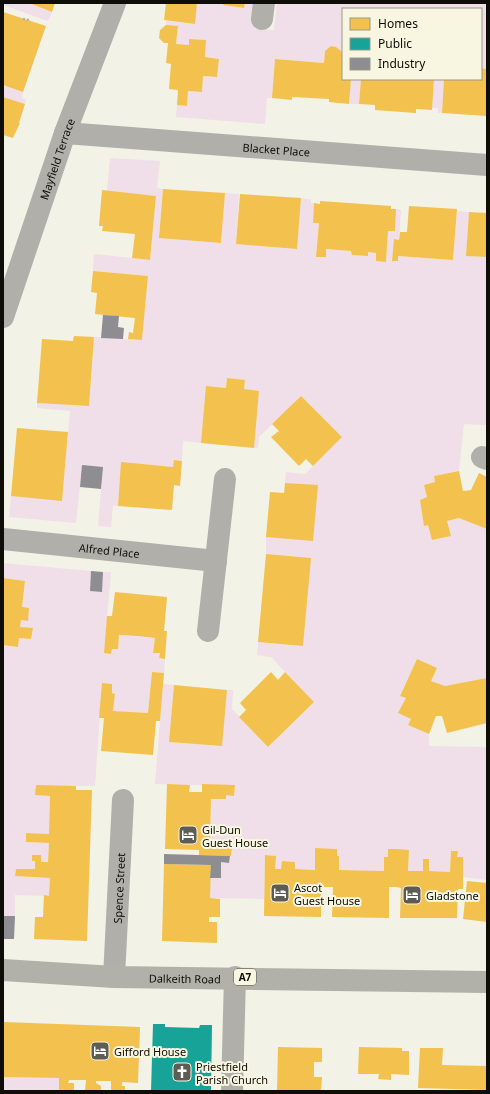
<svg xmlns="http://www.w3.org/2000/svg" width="490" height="1094" viewBox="0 0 490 1094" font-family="'Noto Sans',sans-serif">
<rect width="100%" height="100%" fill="#f2f2e6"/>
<g fill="#f0dee8">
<polygon points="3,3 28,3 52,12 48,21 3,5"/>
<path d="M197 3H224V5L244 8 245 3H257L255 29 274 30 277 3H487V69L481 68V9H343V57C339 53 341 47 331 46L325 51 324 63 275 59 272 98H267L265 124 176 117 177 105 187 106 188 91 202 92 203 76 217 77 219 59 205 57 206 40 190 39 189 45 176 44 178 26 166 25V21L194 24Z"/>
<polygon points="351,79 361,79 359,104 349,104"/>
<polygon points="434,79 444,79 442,113 438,113 438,108 432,108"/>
<polygon points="3,85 23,92 22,98 26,99 25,104 3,97"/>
<polygon points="110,158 160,161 157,188 163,189 159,238 221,243 225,193 239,194 236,244 296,249 301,198 311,200 311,203 314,203 313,223 319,223 316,257 326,257 326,249 352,251 352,255 368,256 368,252 376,253 376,261 386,262 388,231 395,231 396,209 401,210 399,240 394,239 392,261 398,261 398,256 453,260 457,211 469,212 466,256 487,257 487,425 464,424 459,471 434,476 435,482 424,485 427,497 420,500 424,525 428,525 432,540 451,536 447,521 459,518 487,529 487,678 445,686 431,681 437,668 417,659 400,695 406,698 399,713 411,719 408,725 429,734 429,746 487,747 487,880 463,877 463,858 457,857 457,851 451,851 450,872 429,871 429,860 424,859 423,871 408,871 409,851 388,849 388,857 384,857 384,871 339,870 339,857 337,856 337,849 316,848 315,870 295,869 295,862 282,861 281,869 275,869 275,856 265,855 264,899 210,898 210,878 221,878 221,862 229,862 230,856 231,856 231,847 223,847 223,844 210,844 211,799 226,799 226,795 234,796 235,786 155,784 163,684 174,685 169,742 221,746 227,690 233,690 232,709 268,747 314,702 271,657 257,655 258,642 303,646 305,624 266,554 266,537 318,486 285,483 286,472 305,474 342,437 301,396 259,437 258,448 254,448 259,391 244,389 245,380 227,378 226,388 207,386 201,443 183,441 182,461 174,460 173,467 121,463 118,506 113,505 111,527 98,526 103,467 82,466 76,523 9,517 11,496 62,500 70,411 37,408 37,403 89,406 94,337 142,340 148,276 93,271 94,254 150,260 156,196 107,191"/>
<polygon points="3,563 91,571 90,591 102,591 103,572 111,572 104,653 111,654 112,649 118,649 119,635 155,638 153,653 160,653 159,658 165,659 164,673 152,672 148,713 113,711 115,694 112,693 112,684 102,683 95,786 36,786 35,795 50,796 49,834 26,833 26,842 49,843 48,862 41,862 41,855 32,855 32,861 35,861 35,869 16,869 15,876 50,878 49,896 15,895 15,916 3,916 3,645 18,647 19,638 31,639 33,629 20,627 21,620 28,621 22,607 25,581 3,578"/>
<polygon points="3,1077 59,1078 59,1091 3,1091"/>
</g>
<g fill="#f2c14e">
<polygon points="29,3 55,3 52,12"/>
<polygon points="166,3 197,3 195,24 164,20"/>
<polygon points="224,3 245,3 244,8 223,5"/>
<polygon points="3,12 46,26 23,92 3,85"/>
<polygon points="166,25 178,26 176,44 189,45 189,39 206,40 205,57 219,59 217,77 203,76 202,92 188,91 187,106 177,105 178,90 169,89 171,64 166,63 168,43 164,43 159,38 160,30"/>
<polygon points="331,46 336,47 342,52 343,79 351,79 349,104 329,102 329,99 292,97 292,100 272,98 275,59 324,63 325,51"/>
<polygon points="481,68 487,69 487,116 442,113 444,79 481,79"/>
<polygon points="361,79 434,79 432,110 416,109 416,113 375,110 375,105 359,104"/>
<polygon points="3,97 25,104 19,123 20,123 13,138 3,135"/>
<polygon points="163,189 225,193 221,243 159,238"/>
<polygon points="102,190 156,196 150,260 132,258 135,234 102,231 103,226 99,226"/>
<polygon points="240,194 301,198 297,249 236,244"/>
<polygon points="320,201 391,206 391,209 396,209 395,231 388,231 386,262 376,261 376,253 368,252 368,256 352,255 351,251 326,249 326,257 316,257 319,223 313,223 314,203 320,204"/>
<polygon points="409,206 457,209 453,260 398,256 398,261 392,261 394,239 399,240 400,232 407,232"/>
<polygon points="469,212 487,213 487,257 466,256"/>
<polygon points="93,271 148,276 142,340 128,339 129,332 133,333 135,318 95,314 97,293 91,292"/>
<polygon points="74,336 94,337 89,406 37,403 42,339 73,341"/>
<polygon points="227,378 245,380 244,389 259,391 254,448 201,443 206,386 226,388"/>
<polygon points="301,396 342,437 313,466 306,459 299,466 271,437 279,431 272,424"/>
<polygon points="17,428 68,432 62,501 11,496"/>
<polygon points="174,460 182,461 180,486 174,485 172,510 118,506 121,462 173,467"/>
<polygon points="459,471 463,491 471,490 479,473 487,477 487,529 459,518 447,521 451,536 432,540 428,525 424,526 420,500 427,497 424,485 435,482 434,476"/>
<polygon points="285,483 318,485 313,541 266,537 270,492 284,493"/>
<polygon points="266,554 311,558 303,646 258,642"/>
<polygon points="3,578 25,581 22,607 29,608 28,621 21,620 20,627 33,628 31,639 19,638 18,647 3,645"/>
<polygon points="115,592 167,597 164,631 167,631 165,659 159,658 160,653 153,653 155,638 137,636 119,635 118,649 112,649 111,654 104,653 107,616 112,616"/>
<polygon points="417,659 437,668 431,681 445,686 487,678 487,723 447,733 442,716 436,716 429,734 408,725 411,719 398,713 406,698 400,696"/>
<polygon points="152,672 164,673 160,721 156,721 153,755 101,751 104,718 99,718 102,683 112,684 112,693 115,694 113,711 148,713"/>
<polygon points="271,672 278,680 285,672 314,702 268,747 239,717 246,710 240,703"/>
<polygon points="174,685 227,690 222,746 169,742"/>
<polygon points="167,784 190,785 189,792 202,792 202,784 235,785 234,796 226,795 226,799 211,799 210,844 223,844 223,847 232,847 231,856 199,855 199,850 165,849"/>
<polygon points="36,785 76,786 76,790 92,790 87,941 34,939 35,917 43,917 44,895 49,896 50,878 15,876 16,869 35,869 35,861 32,861 32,855 41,855 41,862 48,862 49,843 26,842 26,833 49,834 50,796 35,795"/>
<polygon points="315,848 337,849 337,856 339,856 339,870 384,871 384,857 388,857 388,849 396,849 409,850 408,871 423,871 423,859 429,859 429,871 450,872 451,851 458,851 457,857 463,857 463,889 458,889 457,918 400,918 401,888 396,887 389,887 389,918 332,917 333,887 321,887 321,917 264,916 265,855 276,856 275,869 281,869 282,861 295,862 295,869 315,870"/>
<polygon points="164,864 211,865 210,898 220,899 220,917 209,917 209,922 217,922 217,943 162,941"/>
<polygon points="467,881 487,883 487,922 463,919"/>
<polygon points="3,1022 140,1027 138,1083 122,1082 122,1086 125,1086 125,1091 111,1091 111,1081 96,1081 96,1083 101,1086 101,1091 85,1091 86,1080 69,1080 68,1083 74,1083 74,1091 59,1091 59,1078 3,1077"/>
<polygon points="278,1047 322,1048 322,1062 314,1062 314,1077 322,1077 321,1091 277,1091"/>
<polygon points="359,1047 402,1048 402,1051 409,1051 409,1075 391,1074 391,1080 378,1079 379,1074 358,1074"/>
<polygon points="420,1048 443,1048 442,1065 487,1066 487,1090 418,1088"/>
</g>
<polygon fill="#17a398" points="153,1024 165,1024 165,1027 199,1028 200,1025 212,1025 211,1091 151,1091"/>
<g fill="#8d8d92">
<polygon points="103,315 119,316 118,327 124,328 123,339 101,338"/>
<polygon points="82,465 103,467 101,489 80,487"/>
<polygon points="91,571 103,572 102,592 90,591"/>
<polygon points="164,854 230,856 229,863 221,862 221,878 210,878 211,865 164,864"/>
<polygon points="3,916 15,916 14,939 3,939"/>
</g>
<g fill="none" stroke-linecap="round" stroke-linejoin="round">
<polyline stroke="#b2b1ab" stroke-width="2.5" stroke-dasharray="2 2" stroke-linecap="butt" points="23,19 29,20"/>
<g stroke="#b0afaa" stroke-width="22">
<polyline points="262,19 264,3"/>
<path id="s1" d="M65 133 487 165"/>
<path id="s2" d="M3 317 65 133 115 3"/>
<polyline points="482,457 487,459"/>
<path id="s3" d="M3 539 216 561"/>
<polyline points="208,631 225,479"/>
<path id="s4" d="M114 977 123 800"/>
<polyline points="232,1091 235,977"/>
</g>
<path stroke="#b1b1aa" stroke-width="22" id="s5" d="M3 970 114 977 487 982"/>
</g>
<defs>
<g id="hotel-square" transform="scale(1)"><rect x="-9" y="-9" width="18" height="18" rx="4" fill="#5e5d55" stroke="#f8f6e0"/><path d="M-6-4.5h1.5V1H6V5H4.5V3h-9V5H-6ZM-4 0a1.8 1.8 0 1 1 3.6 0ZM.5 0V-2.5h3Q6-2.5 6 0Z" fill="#fff"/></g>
<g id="church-square" transform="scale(1)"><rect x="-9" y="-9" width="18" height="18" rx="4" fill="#5e5d55" stroke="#f8f6e0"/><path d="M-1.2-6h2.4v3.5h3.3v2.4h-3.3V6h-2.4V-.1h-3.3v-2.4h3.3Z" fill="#fff"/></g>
</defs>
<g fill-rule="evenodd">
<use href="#hotel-square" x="188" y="835"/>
<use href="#hotel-square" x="280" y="893"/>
<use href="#hotel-square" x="412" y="895"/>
<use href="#hotel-square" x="100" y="1051"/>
<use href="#church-square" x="182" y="1072"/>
</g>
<g text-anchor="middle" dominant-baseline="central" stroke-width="4" stroke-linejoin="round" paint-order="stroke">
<rect fill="#f8f6e0" stroke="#545348" stroke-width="1" x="234" y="969" width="22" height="16" rx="3"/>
<g font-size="10" font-weight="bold" fill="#0e0d07">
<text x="245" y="977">A7</text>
</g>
<g font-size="11" fill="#0e0d07" stroke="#f8f6e0">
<text stroke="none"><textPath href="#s1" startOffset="212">Blacket Place</textPath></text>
<text stroke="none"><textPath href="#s2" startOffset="167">Mayfield Terrace</textPath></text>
<text stroke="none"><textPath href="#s3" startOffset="107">Alfred Place</textPath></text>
<text stroke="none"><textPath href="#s4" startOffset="89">Spence Street</textPath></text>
<text stroke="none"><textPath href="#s5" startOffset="182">Dalkeith Road</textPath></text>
</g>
<g font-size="11" fill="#0e0d07" stroke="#f8f6e0" text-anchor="start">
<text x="202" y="829">Gil-Dun<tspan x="202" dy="13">Guest House</tspan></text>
<text x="294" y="887">Ascot<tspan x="294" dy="13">Guest House</tspan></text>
<text x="426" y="895">Gladstone</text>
<text x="114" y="1051">Gifford House</text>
<text x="196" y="1066">Priestfield<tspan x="196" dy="13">Parish Church</tspan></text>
</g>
</g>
<rect width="490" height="1094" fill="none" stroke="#0e0d07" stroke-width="8"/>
<rect x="342" y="8" width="140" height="72" fill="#f8f6e0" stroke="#9a9989"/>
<rect x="350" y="18" width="20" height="12" fill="#f2c14e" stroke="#9a9989"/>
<text x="378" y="28" font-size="12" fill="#0e0d07">Homes</text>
<rect x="350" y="38" width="20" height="12" fill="#17a398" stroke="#9a9989"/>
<text x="378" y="48" font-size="12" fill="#0e0d07">Public</text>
<rect x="350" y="58" width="20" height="12" fill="#8d8d92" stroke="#9a9989"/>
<text x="378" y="68" font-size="12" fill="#0e0d07">Industry</text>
</svg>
